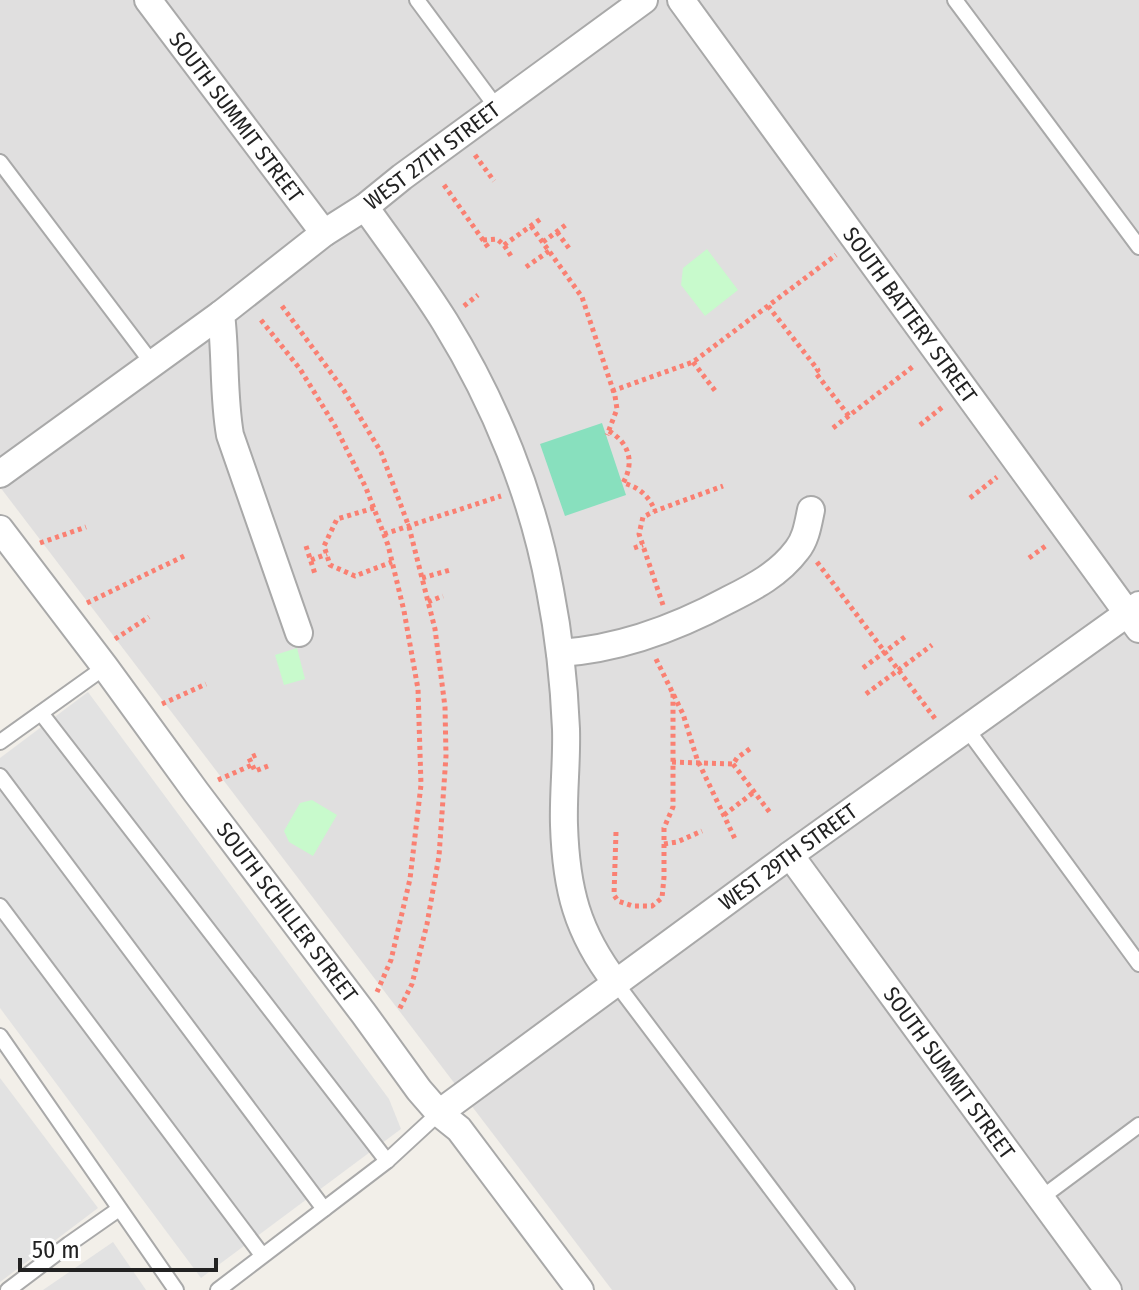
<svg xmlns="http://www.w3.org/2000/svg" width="1139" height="1290" viewBox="0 0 1139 1290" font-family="'Fira Sans Condensed',sans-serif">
<rect width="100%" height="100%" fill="#f2efe9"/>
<polygon fill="#e0dfdf" points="0,0 1139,0 1139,1290 612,1290 0,487"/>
<g fill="#c8facc">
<polygon points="707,249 738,290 705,316 681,285 683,268"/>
<polygon points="297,648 305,679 284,685 275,655"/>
<polygon points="312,800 337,815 313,856 289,842 284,831 300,803"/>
</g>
<polygon fill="#88e0be" points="602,423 626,495 565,516 540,444"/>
<g fill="#e2e2e2">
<polygon points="88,692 389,1099 401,1129 201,1278 0,1008 0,758"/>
<polygon points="0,1078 98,1208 0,1282"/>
<polygon points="113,1242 146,1290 43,1290"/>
</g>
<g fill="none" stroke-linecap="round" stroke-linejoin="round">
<g stroke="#a9a9a9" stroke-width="18">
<g id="service">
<polyline points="417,0 497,108"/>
<polyline points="955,0 1139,247"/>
<polyline points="0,162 152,363"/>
<polyline points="41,713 387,1161"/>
<polyline points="967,729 1139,964"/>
<polyline points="0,742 105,667"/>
<polyline points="0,776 324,1209"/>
<polyline points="0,906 262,1255"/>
<polyline points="616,983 847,1290"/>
<polyline points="0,1036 176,1290"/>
<polyline points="1041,1198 1139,1125"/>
<polyline points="8,1290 69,1244 119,1209"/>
<polyline points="218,1290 387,1161 439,1113"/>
</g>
</g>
<g stroke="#a9a9a9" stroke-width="30">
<g id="minor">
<polyline points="148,0 324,233"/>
<polyline points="681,0 1139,629"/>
<path d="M365 207C392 245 420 282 445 322 495 403 533 496 550 590 559 636 564 682 566 729 567 761 563 793 564 825 566 889 577 932 616 983"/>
<polyline points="0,474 221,314"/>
<polyline points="0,529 105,667 196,792 364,1014 419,1090 439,1113 459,1129 580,1290"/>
<path d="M299 633 230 435C223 395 226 354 221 314L324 233 365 207 402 177 644 0"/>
<path d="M560 653C620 649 676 628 728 600 754 587 779 574 797 550 806 539 808 524 811 510"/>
<polyline points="790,855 1108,1290"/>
<polyline points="439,1113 790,855 1139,605"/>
</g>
</g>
<g stroke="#fa8072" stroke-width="5" stroke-dasharray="4 4" stroke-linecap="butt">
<polyline points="475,155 494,181"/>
<polyline points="444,185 488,247"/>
<polyline points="531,226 582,297 615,396 617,409 607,435"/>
<polyline points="557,232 571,251"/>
<polyline points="483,240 497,239 504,245 511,256"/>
<polyline points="543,242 567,224"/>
<polyline points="504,245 542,218"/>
<polyline points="526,267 549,251"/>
<polyline points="282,306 343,389 381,452 409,527 435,629 445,707 446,756 439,856 427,924 412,984 399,1010"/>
<polyline points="464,306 478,295"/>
<polyline points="768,306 818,370 815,372 849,416"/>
<polyline points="261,320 300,369 335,426 366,488 388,545 404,611 418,689 421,785 410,879 391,960 377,992"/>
<polyline points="693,362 716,392"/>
<polyline points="612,391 693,362 836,255"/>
<polyline points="920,425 945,405"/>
<polyline points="833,428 915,365"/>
<path d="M609 431C629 443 635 462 623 483 639 487 649 496 655 511"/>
<polyline points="970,498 997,477"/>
<polyline points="374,508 337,519 324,546 330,565 355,576 392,562"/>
<polyline points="384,534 501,496"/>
<polyline points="40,543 86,527"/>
<polyline points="306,546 315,574"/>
<polyline points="634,548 643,545"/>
<polyline points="1029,558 1047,545"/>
<polyline points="311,560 327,554"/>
<polyline points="817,562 936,720"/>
<polyline points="422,578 450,570"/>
<polyline points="428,602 443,596"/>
<polyline points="87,603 184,556"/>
<polyline points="663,605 639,534 643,517 655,511 723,486"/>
<polyline points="115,639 149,617"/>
<polyline points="656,659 683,714 697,759 736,841"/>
<polyline points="863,668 906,636"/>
<polyline points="866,694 932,645"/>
<polyline points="162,704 206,684"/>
<polyline points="256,755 249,758 255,771 268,766"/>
<polyline points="672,762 733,764 737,758 751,748"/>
<polyline points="733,764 771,814"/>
<polyline points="218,780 252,765"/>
<polyline points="724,815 754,792"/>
<polyline points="616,832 614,895 618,901 633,906 652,906 662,898 664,877 664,828 673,807 673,692"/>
<polyline points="664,844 677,842 702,831"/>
</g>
<use href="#service" stroke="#fff" stroke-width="14"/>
<use href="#minor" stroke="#fff" stroke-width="26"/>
</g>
<g text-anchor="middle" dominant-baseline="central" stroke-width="7" stroke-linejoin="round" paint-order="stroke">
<g font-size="22" fill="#222" stroke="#fff">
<text transform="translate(236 117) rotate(53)">SOUTH SUMMIT STREET</text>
<text transform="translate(432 156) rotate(-37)">WEST 27TH STREET</text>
<text transform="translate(910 315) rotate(54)">SOUTH BATTERY STREET</text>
<text transform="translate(788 857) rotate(-36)">WEST 29TH STREET</text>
<text transform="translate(287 912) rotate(53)">SOUTH SCHILLER STREET</text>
<text transform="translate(949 1073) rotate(54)">SOUTH SUMMIT STREET</text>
</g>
</g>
<path d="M20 1258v12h196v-12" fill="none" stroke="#222222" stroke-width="4"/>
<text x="32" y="1258" font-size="24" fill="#222222" stroke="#ffffff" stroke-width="6" paint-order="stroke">50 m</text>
</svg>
